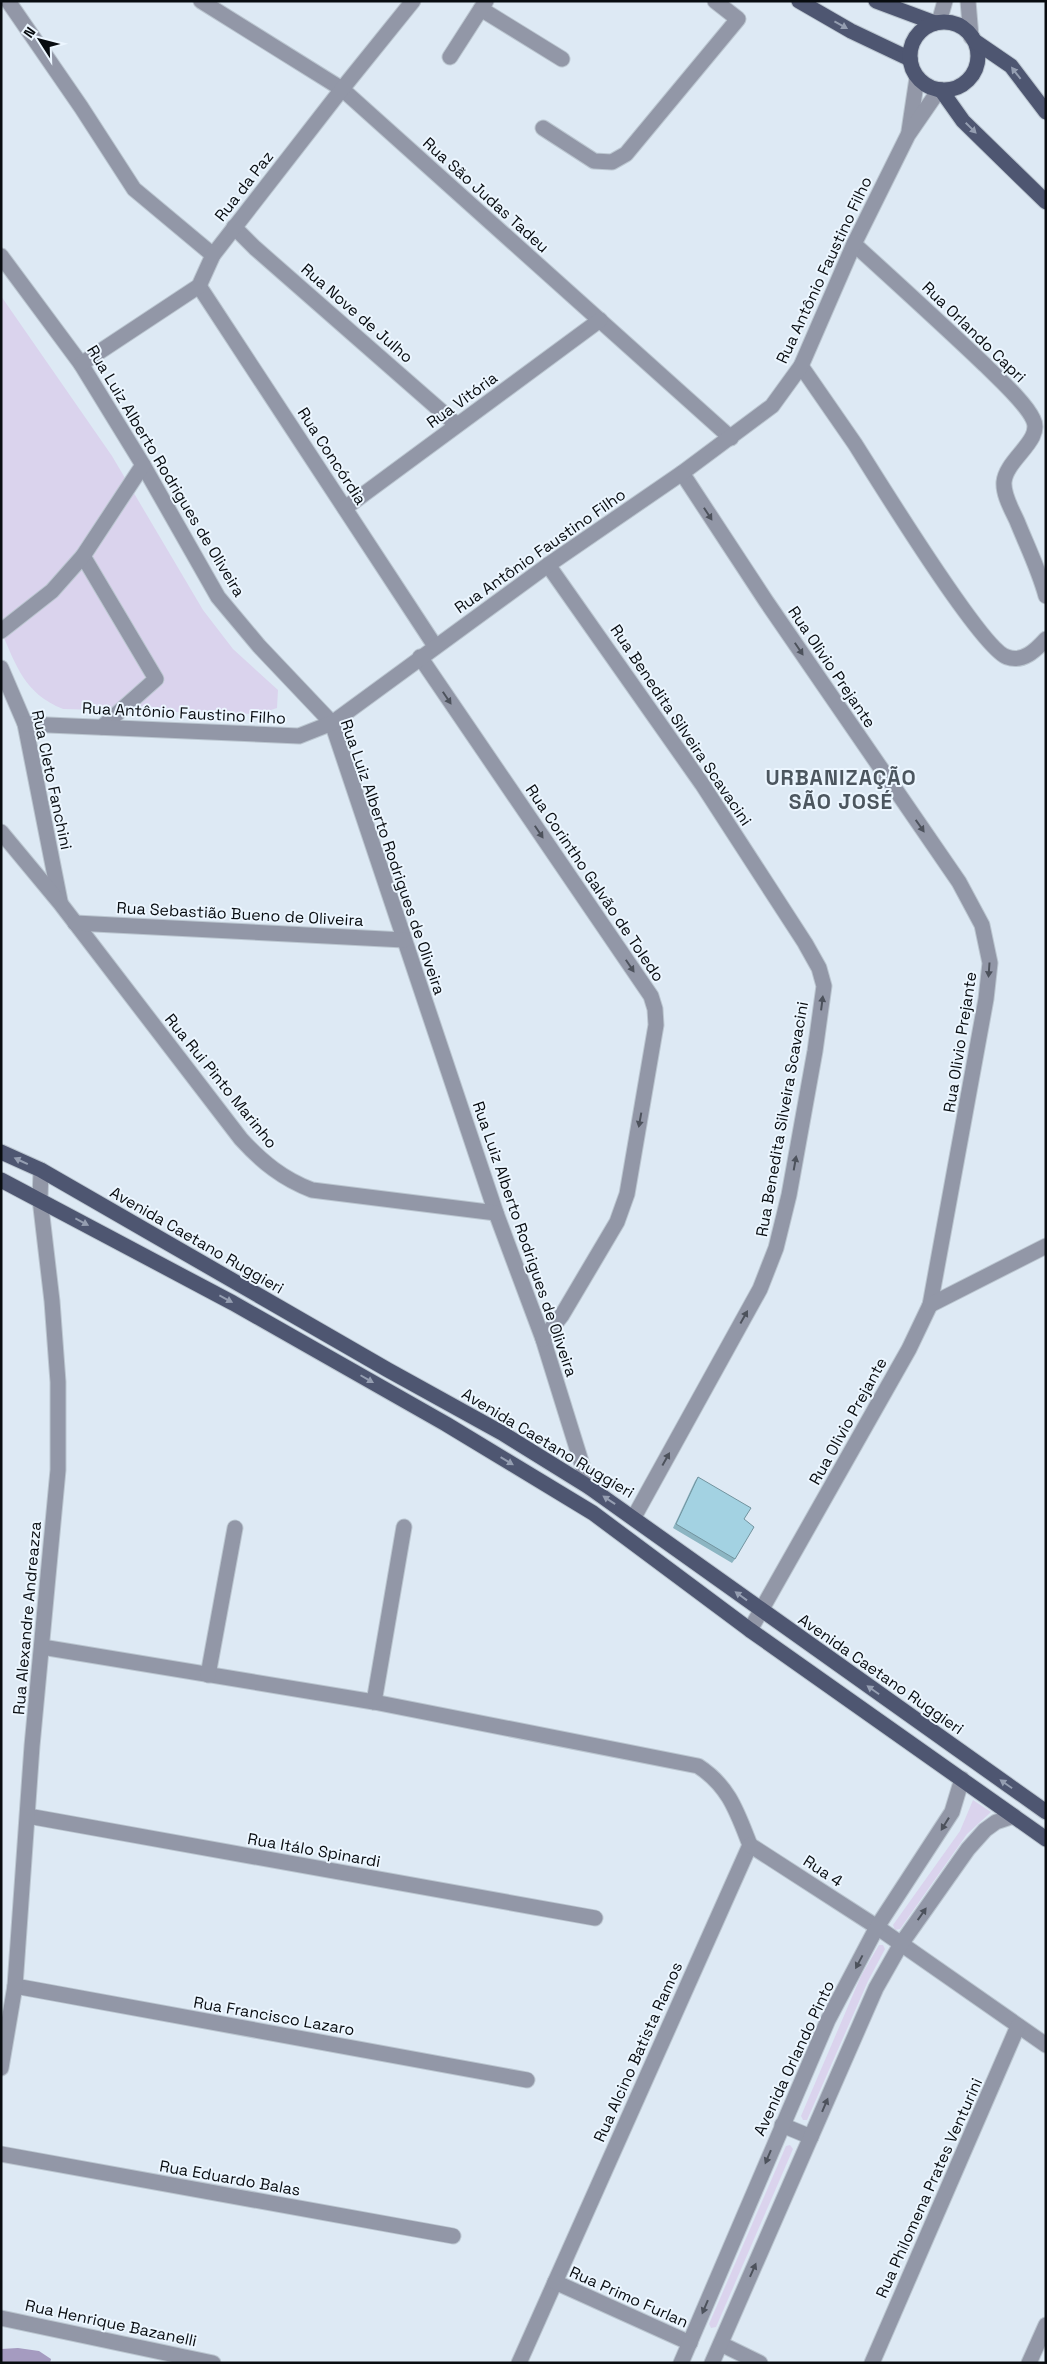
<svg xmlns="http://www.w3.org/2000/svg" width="1047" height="2364" viewBox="0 0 1047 2364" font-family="'Space Grotesk',sans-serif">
<rect width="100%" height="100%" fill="#dde9f4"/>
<g fill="#dad3ed">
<path d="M1 296 112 456 203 610 233 649 278 690 277 708 259 714 63 709C24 693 17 667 1 631Z"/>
<polygon points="973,1800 991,1812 967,1834 900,1929 895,1930 893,1925 960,1831"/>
<polygon points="879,1945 883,1945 885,1949 868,1981 807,2120 803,2120 801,2116 861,1976"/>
<polygon points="790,2145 793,2149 716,2327 711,2328 709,2324 786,2146"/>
</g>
<polygon fill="#a59bc0" points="18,2348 39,2351 51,2359 50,2363 1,2363 1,2349"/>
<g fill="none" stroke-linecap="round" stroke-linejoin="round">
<g stroke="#bbc6d0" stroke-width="17">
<g id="minor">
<polyline points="8,1 81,107 134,189 213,255"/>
<polyline points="201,1 342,89 731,438"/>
<polyline points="968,1 971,37"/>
<polyline points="481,9 562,59"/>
<polyline points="939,22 945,1"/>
<polyline points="450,57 486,1"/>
<polyline points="543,128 594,161 612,162 626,154 738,19 715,1"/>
<polyline points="909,131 917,78"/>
<polyline points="234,227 255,248 457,425"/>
<path d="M854 244C898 284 942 324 985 365 999 379 1025 402 1033 419 1044 440 1006 459 1004 482 1003 495 1012 510 1017 521 1027 546 1039 570 1046 596"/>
<polyline points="1,256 81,364 143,465 218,597 259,646 332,723 496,1213 543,1339 589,1487"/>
<polyline points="199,286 435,646"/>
<polyline points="81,364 199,286 213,255 342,89 413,1"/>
<path d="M801 366C819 392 837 418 855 444 876 477 982 650 1007 657 1023 663 1036 650 1046 639"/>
<polyline points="682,473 766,601 959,882 982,925 990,963 986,999 930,1305 909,1349 750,1630"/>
<polyline points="345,508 600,320"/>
<polyline points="83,556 156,679 102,727"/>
<polyline points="548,565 702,784 805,943 819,968 824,986 815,1051 789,1195 776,1248 760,1289 634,1517"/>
<polyline points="1,631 52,591 83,556 143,465"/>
<polyline points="420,657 651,996 655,1009 656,1025 627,1194 617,1222 562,1315 543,1339"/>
<polyline points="1,668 25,724 60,901"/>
<polyline points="25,724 299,736 332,723 548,565 682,473 772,406 801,366 854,244 908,135 939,90"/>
<path d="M1 832 60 903 241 1139C262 1162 283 1179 312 1190L496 1213"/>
<polyline points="75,923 404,940"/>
<polyline points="930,1305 1046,1246"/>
<path d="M42 1647 374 1702 698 1766C729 1786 737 1812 750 1845L519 2363"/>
<polyline points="208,1675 235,1528"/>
<polyline points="374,1702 404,1527"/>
<polyline points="28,1816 595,1918"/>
<polyline points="750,1845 877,1927 1046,2045"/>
<polyline points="15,1986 527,2080"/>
<polyline points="1,2068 15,1986 32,1746 58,1470 58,1382 52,1301 40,1199 41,1170"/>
<polyline points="782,2125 811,2137"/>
<polyline points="1,2154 453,2236"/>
<polyline points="555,2282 690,2343"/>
<polyline points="1,2318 213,2363"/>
<polyline points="721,2344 760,2363"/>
<polyline points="681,2363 828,2020 877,1927 952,1812 962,1779"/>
<polyline points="712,2363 876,1988 901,1944 968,1849 985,1830 996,1822 1014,1816"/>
<polyline points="872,2363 1018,2026"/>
<polyline points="1029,2363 1046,2325"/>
</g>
</g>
<g stroke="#bbc6d0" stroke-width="17">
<g id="major">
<polyline points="799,1 851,31 910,59"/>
<polyline points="876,1 935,23"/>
<circle cx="944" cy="56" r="34"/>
<polyline points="976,42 1011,66 1046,112"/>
<polyline points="941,90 963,121 1046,202"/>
<polyline points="1,1152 41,1170 388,1370 502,1433 589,1487 1046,1812"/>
<polyline points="1,1180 233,1303 446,1424 593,1513 750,1630 1046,1839"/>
</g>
</g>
<use href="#minor" stroke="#9297a7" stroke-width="15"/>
<use href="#major" stroke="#4e5671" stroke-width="15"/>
</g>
<polygon fill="#8cb5c2" points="698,1477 744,1519 735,1559 732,1563 673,1528 695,1481"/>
<polygon fill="#a3d2e2" stroke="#72939e" points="698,1477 751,1508 744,1519 754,1527 735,1559 676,1524"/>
<defs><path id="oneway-solid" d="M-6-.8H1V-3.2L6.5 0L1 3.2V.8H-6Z" transform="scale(1.25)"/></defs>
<g fill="#959eb1">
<use href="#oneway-solid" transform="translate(841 25) rotate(29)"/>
<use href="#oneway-solid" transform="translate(1016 73) rotate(-128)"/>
<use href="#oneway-solid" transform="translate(971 128) rotate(45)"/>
<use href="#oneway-solid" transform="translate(21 1161) rotate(-155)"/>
<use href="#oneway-solid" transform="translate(82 1222) rotate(28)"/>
<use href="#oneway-solid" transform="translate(226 1299) rotate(28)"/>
<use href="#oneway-solid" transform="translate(367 1379) rotate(30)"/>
<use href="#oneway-solid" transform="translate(507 1461) rotate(31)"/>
<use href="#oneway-solid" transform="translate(609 1500) rotate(-146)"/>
<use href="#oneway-solid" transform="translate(741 1596) rotate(-144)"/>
<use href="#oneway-solid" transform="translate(873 1690) rotate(-145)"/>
<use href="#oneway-solid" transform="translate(1006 1784) rotate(-145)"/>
</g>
<g fill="#4d525c">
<use href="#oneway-solid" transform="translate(708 514) rotate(57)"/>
<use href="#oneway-solid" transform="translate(799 649) rotate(56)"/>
<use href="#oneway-solid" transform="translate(447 698) rotate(56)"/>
<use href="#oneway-solid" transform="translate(920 826) rotate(55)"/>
<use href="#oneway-solid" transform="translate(539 832) rotate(56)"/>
<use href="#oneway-solid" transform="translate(630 966) rotate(56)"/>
<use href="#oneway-solid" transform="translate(989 970) rotate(94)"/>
<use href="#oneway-solid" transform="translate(822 1003) rotate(-83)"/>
<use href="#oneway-solid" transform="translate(640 1120) rotate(100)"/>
<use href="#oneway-solid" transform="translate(795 1163) rotate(-80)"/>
<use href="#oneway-solid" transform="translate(744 1317) rotate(-61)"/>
<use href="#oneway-solid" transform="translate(666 1459) rotate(-61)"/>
<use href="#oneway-solid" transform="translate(945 1824) rotate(122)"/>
<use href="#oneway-solid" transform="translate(922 1914) rotate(-55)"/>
<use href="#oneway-solid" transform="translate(859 1962) rotate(118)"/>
<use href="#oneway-solid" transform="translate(825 2105) rotate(-67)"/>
<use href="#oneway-solid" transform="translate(768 2157) rotate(113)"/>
<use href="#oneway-solid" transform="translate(753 2270) rotate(-66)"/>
<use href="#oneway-solid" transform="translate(705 2307) rotate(113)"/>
</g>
<g text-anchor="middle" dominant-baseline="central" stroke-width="4" stroke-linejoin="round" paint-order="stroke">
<g font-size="16" fill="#080c10" stroke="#ecf6ff">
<text transform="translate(244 186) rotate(-52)">Rua da Paz</text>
<text transform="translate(486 195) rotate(42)">Rua São Judas Tadeu</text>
<text transform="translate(824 270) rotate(-65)">Rua Antônio Faustino Filho</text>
<text transform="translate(357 313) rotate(41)">Rua Nove de Julho</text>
<text transform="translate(974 332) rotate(44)">Rua Orlando Capri</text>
<text transform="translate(462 400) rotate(-36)">Rua Vitória</text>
<text transform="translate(332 456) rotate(57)">Rua Concórdia</text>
<text transform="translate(166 471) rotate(59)">Rua Luiz Alberto Rodrigues de Oliveira</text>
<text transform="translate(540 551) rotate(-35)">Rua Antônio Faustino Filho</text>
<text transform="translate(832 667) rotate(56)">Rua Olivio Prejante</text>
<text transform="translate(184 713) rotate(3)">Rua Antônio Faustino Filho</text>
<text transform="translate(681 725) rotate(56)">Rua Benedita Silveira Scavacini</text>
<text transform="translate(52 780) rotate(78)">Rua Cleto Fanchini</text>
<text transform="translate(393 857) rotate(71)">Rua Luiz Alberto Rodrigues de Oliveira</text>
<text transform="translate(595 883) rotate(56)">Rua Corintho Galvão de Toledo</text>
<text transform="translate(240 914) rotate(3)">Rua Sebastião Bueno de Oliveira</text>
<text transform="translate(960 1042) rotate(-81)">Rua Olivio Prejante</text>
<text transform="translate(221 1081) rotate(51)">Rua Rui Pinto Marinho</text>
<text transform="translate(782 1119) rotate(-80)">Rua Benedita Silveira Scavacini</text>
<text transform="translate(525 1239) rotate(71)">Rua Luiz Alberto Rodrigues de Oliveira</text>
<text transform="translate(197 1240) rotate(30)">Avenida Caetano Ruggieri</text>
<text transform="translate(848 1421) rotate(-61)">Rua Olivio Prejante</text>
<text transform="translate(548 1443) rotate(31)">Avenida Caetano Ruggieri</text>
<text transform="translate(27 1618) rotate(-85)">Rua Alexandre Andreazza</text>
<text transform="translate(881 1674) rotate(35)">Avenida Caetano Ruggieri</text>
<text transform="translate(314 1850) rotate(10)">Rua Itálo Spinardi</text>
<text transform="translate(823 1871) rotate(33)">Rua 4</text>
<text transform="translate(274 2016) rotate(10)">Rua Francisco Lazaro</text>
<text transform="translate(638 2052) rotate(-66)">Rua Alcino Batista Ramos</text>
<text transform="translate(794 2058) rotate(-65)">Avenida Orlando Pinto</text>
<text transform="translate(230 2178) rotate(10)">Rua Eduardo Balas</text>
<text transform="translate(929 2188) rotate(-66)">Rua Philomena Prates Venturini</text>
<text transform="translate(629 2297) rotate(24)">Rua Primo Furlan</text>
<text transform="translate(111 2323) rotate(12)">Rua Henrique Bazanelli</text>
</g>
<g font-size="21" font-weight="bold" letter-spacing="1" fill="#4c565f" stroke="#ecf6ff">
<text x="841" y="777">URBANIZAÇÃO<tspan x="841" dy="24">SÃO JOSÉ</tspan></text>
</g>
</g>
<rect width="1047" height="2364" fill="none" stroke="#080c10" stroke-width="5"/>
<g transform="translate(40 40) rotate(306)" stroke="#ecf6ff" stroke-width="4" paint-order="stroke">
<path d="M0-4L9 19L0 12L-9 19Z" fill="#080c10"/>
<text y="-8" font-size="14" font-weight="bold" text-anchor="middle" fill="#080c10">N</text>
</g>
</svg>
